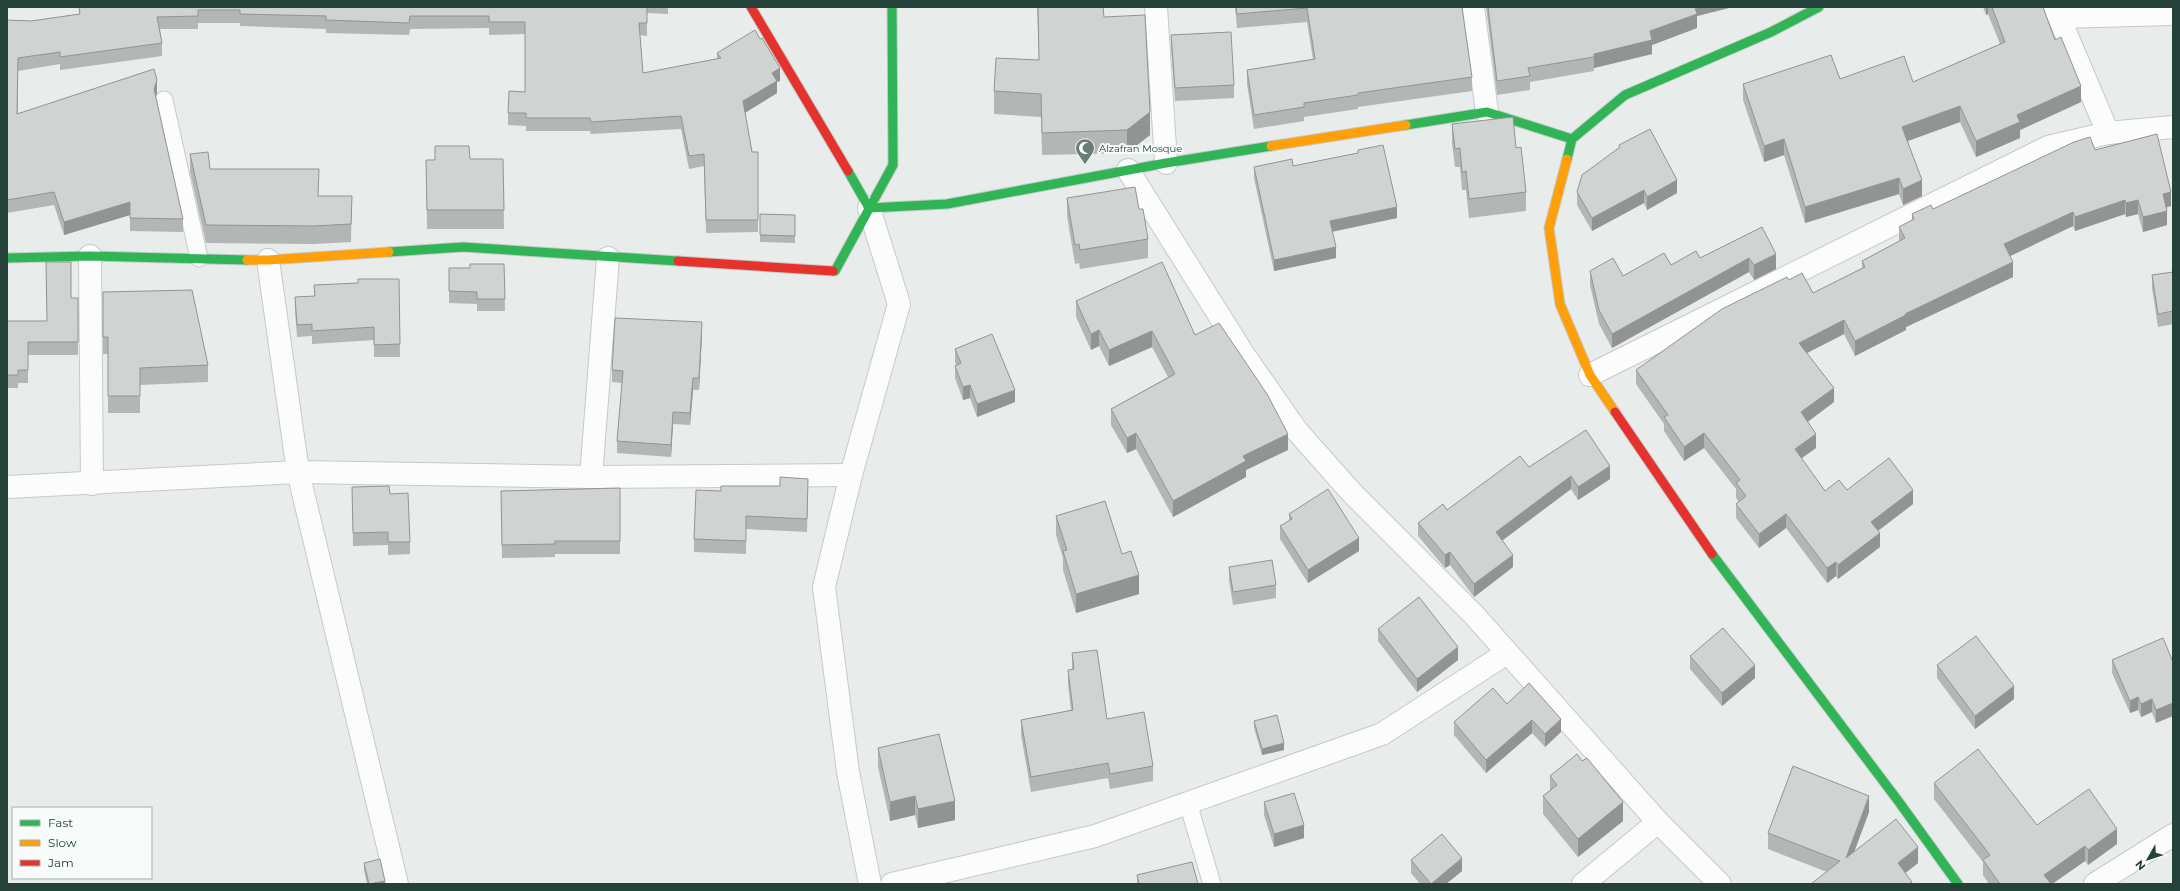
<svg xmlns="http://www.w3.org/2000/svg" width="2180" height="891" viewBox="0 0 2180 891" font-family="Montserrat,sans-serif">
<rect width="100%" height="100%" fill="#e8edeb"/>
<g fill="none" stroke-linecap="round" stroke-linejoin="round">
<g stroke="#c5cac8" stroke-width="19">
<g id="lane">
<polyline points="164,100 199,258"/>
<polyline points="1188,803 1212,884"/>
</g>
</g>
<g stroke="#c5cac8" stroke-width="24">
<g id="street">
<polyline points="1156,7 1166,163"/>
<polyline points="1473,7 1487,112"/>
<polyline points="2054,7 2059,17 2173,14"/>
<polyline points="2059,17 2108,133"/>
<polyline points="1128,170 1244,355 1297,431 1352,493 1474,615 1658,822 1720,884"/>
<polyline points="869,208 899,304 851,475 824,587 848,772 870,884"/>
<polyline points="90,256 92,484"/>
<polyline points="268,260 298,472 397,884"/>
<polyline points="1590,375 2048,147 2108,133 2173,127"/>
<polyline points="591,477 608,258"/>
<polyline points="7,487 298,472 591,477 851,475"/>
<polyline points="892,884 1095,836 1382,734 1507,653"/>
<polyline points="1583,884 1658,822"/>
<polyline points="2095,884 2173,835"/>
</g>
</g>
<g stroke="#c3cbc8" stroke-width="11">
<g id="fast">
<polyline points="1406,125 1487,112 1572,139"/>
<polyline points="1567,159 1572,139 1625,95 1771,32 1819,7"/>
<polyline points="848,171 869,208 947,204 1166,163 1271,146"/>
<polyline points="389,252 463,247 678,261"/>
<polyline points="7,258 90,256 247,260"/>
<polyline points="833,271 835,271 893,165 892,7"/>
<polyline points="1712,554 1899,802 1958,884"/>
</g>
</g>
<g stroke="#c3cbc8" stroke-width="11">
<g id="slow">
<polyline points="1271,146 1406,125"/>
<polyline points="1567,159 1549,228 1560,304 1590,375 1615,412"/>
<polyline points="247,260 268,260 389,252"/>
</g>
</g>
<g stroke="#c3cbc8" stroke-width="11">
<g id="jam">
<polyline points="751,7 848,171"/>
<polyline points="678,261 833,271"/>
<polyline points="1615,412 1712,554"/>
</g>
</g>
<use href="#lane" stroke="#fcfcfc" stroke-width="17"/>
<use href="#street" stroke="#fcfcfc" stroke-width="22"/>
<use href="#fast" stroke="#30b455" stroke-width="9"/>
<use href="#slow" stroke="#ff9f0a" stroke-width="9"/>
<use href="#jam" stroke="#e5322d" stroke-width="9"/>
</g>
<g fill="#b2b6b5">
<polygon points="79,7 668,7 668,14 647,13 647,36 640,35 643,73 717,59 717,53 780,81 777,82 777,93 745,113 752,152 758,152 758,232 706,233 704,166 689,169 681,129 591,134 590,131 526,131 526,126 508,125 508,113 525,92 525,34 489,35 489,28 410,29 409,35 326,33 326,29 240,26 240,23 198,23 198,29 160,29 162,43 162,56 60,70 60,64 18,71 18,114 157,93 156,97 183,219 183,232 130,231 130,215 64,235 54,205 7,213 7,20 31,21 79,14"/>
<polygon points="1037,7 1103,7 1104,17 1150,135 1127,153 1042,155 1041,117 994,114 994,91 1039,60"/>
<polygon points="1235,7 1462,7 1472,77 1472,91 1358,107 1358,109 1304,117 1304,121 1254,129 1247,84 1247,70 1313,59 1307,22 1237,28"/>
<polygon points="1486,7 1733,7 1697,16 1697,28 1652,45 1652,54 1594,68 1594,71 1530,82 1530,90 1497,95"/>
<polygon points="1983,7 2043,7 2055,40 2081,102 2020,130 2020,138 1976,157 1960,122 1908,141 1922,196 1903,205 1899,194 1805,223 1784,155 1764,162 1743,100 1743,84 1913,82 2000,44 1988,14 1986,15"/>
<polygon points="1171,35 1234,85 1234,98 1175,101 1171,47"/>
<polygon points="1452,124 1516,148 1526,192 1526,211 1469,218 1466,190 1462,190 1460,167 1455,167 1452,143"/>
<polygon points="1619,145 1677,193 1647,210 1644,203 1592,231 1577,205 1577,192 1619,148"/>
<polygon points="1358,150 1397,218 1332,232 1336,258 1274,271 1254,178 1254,167 1293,166 1358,153"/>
<polygon points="2095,150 2171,206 2166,208 2167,225 2143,232 2138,214 2126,217 2125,214 2075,231 2073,226 2010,256 2013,277 1906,327 1906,330 1855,356 1844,334 1807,353 1834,402 1807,422 1816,448 1801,458 1825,491 1847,490 1913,504 1878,531 1880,547 1838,579 1836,576 1827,583 1786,528 1759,548 1736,518 1736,504 1739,502 1736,498 1736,489 1704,448 1684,461 1664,431 1664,424 1636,384 1636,370 1789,280 1813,293 1862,268 1862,261 1899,241 1899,227 1912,220 1912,214 1933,209"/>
<polygon points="190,154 210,169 318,196 352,196 351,242 314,244 206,243 190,172"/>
<polygon points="470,159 503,159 504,229 427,229 426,160"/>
<polygon points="1067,198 1139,209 1148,239 1148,258 1080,269 1079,263 1075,264 1067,216"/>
<polygon points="760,214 795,215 795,243 760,242"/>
<polygon points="1762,227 1776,269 1754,280 1749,272 1612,348 1599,324 1590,285 1590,271 1623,276 1700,258"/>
<polygon points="504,264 505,311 477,311 477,304 449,303 449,268 470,268"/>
<polygon points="2173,272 2173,324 2158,327 2152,288 2152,275"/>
<polygon points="399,279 400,357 374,357 374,340 312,344 312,336 297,337 295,310 295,297 314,296 314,285 358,283"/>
<polygon points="103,292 208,365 208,382 140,385 140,413 108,413 108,354 103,354"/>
<polygon points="71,298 78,298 78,355 28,355 28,383 18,383 18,388 7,388 7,321 47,321"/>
<polygon points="1076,301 1195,335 1288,450 1246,470 1246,477 1173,517 1136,449 1127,453 1111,425 1111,409 1168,377 1152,347 1109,366 1099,346 1091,350 1076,317"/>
<polygon points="702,334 699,390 693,390 690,425 673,424 671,457 617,453 617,441 622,383 612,382 612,370"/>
<polygon points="955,349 1015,402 977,417 970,398 963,400 955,378 955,366 956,365 955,362"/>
<polygon points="1529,467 1610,479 1578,500 1571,489 1502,541 1513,567 1474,597 1450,565 1445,568 1418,536 1418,523 1447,510"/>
<polygon points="352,487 390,494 410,542 410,554 388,555 388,545 353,546"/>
<polygon points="620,488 620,554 555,554 555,557 502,558 501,491"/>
<polygon points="721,491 808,491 807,532 746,529 746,554 694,552 694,539"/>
<polygon points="1289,514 1359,551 1308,583 1280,539 1280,526 1289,521"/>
<polygon points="1056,516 1122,554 1139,594 1076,613 1063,570 1063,558 1056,535"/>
<polygon points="1229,567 1276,585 1276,598 1233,605 1229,580"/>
<polygon points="1378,629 1458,660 1417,692 1378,641"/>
<polygon points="2163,638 2156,723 2152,712 2141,717 2138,710 2130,713 2112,673 2112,660"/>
<polygon points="1072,653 1107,719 1153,766 1153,781 1110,789 1108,778 1031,792 1021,735 1021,720 1071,710 1068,685 1068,670 1072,670"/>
<polygon points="1690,656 1755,678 1722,706 1690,669"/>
<polygon points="1937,665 2014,699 1975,729 1937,678"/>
<polygon points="1507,704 1561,732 1545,747 1532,733 1486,773 1454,735 1454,722"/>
<polygon points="1254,721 1284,750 1262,755 1254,728"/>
<polygon points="878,748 955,820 918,828 915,815 890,821 878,767"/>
<polygon points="1550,776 1623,821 1578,857 1543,814 1543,796 1550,790"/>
<polygon points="1934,783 2037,825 2117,844 2088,865 2085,861 2052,884 1989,884 1983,875 1983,862 1934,799"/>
<polygon points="1264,802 1304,838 1274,847 1264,815"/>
<polygon points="1869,812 1854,851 1918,863 1905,873 1912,884 1827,872 1768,849 1768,833"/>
<polygon points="1411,860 1462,871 1446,884 1420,884 1411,873"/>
<polygon points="364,863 385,884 367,884 364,870"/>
<polygon points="1137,875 1198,884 1137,884"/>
</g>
<g fill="#919493">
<polygon points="1693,7 1733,7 1697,16 1697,28 1652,45 1652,54 1594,68 1594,54 1650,31"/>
<polygon points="1986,7 1988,7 1988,14 1986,15"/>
<polygon points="780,68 780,81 777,82 777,93 743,114 743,101 772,73"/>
<polygon points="157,80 157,93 154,102 154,89"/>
<polygon points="2081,86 2081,102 2020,130 2020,138 1976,157 1976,141 2017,115"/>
<polygon points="1960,106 1960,122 1902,143 1902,127"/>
<polygon points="1150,112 1150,135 1127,153 1127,130"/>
<polygon points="1784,139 1784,155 1764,162 1764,146"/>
<polygon points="1899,178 1899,194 1805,223 1805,207"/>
<polygon points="1677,180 1677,193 1647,210 1647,197"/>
<polygon points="1922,180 1922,196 1903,205 1903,189"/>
<polygon points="1644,190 1644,203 1592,231 1592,218"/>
<polygon points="2171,192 2171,206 2163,208 2163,194"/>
<polygon points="2125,200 2125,214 2075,231 2075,217"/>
<polygon points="2138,200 2138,214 2126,217 2126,203"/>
<polygon points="130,202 130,215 64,235 64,222"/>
<polygon points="1397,207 1397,218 1330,232 1330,221"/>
<polygon points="2167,211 2167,225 2143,232 2143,217"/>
<polygon points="2073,212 2073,226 2004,259 2004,244"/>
<polygon points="1336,247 1336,258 1274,271 1274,260"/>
<polygon points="1776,254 1776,269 1754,280 1754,265"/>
<polygon points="1749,258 1749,272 1612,348 1612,334"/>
<polygon points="2013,262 2013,277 1906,327 1906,330 1855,356 1855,341 1905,314"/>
<polygon points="1844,320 1844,334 1799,357 1799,343"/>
<polygon points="702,322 702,334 699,390 699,378"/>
<polygon points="1099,330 1099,346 1091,350 1091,334"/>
<polygon points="1152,331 1152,347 1109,366 1109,350"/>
<polygon points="693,378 693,390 690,425 690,413"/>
<polygon points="970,385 970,398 963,400 963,387"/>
<polygon points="1834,388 1834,402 1801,427 1801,412"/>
<polygon points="1015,390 1015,402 977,417 977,404"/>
<polygon points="673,412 673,424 671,457 671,445"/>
<polygon points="1136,433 1136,449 1127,453 1127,438"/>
<polygon points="1704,433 1704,448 1684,461 1684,447"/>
<polygon points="1288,434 1288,450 1246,470 1246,477 1173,517 1173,501 1243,456"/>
<polygon points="1816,434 1816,448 1795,463 1795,449"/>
<polygon points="1610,466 1610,479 1578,500 1578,487"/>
<polygon points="1571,476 1571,489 1496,545 1496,532"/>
<polygon points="1913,490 1913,504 1871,536 1871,522"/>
<polygon points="1786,514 1786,528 1759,548 1759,534"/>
<polygon points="1880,533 1880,547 1838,579 1838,565"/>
<polygon points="1359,538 1359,551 1308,583 1308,570"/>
<polygon points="1450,552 1450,565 1445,568 1445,555"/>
<polygon points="1513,555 1513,567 1474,597 1474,584"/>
<polygon points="1836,562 1836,576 1827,583 1827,568"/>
<polygon points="1139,575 1139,594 1076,613 1076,594"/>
<polygon points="1458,647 1458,660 1417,692 1417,679"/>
<polygon points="1755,665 1755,678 1722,706 1722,693"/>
<polygon points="2014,686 2014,699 1975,729 1975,716"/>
<polygon points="2138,697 2138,710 2130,713 2130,701"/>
<polygon points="2152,699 2152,712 2141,717 2141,704"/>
<polygon points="2173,703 2173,716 2156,723 2156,710"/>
<polygon points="1561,719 1561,732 1545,747 1545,734"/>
<polygon points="1532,720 1532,733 1486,773 1486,760"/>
<polygon points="1284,743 1284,750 1262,755 1262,749"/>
<polygon points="915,796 915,815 890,821 890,802"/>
<polygon points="1869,796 1869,812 1846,874 1846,858"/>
<polygon points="955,801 955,820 918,828 918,809"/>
<polygon points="1623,802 1623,821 1578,857 1578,839"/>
<polygon points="1304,825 1304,838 1274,847 1274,834"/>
<polygon points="2117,829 2117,844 2088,865 2088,850"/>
<polygon points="2085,846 2085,861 2052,884 2044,884 2044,875"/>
<polygon points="1918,847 1918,863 1898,879 1898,863"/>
<polygon points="1462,858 1462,871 1446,884 1431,884"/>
<polygon points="385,881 385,884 369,884"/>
</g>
<g fill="#cfd4d2" stroke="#919493">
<polygon points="79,7 647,7 647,23 639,23 643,73 721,58 717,53 755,30 760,39 762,38 780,68 772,73 777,81 743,101 752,152 758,152 758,220 706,220 704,154 689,156 681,116 591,122 590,118 526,118 526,113 508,113 509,91 525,92 525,22 489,22 489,16 410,16 409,23 326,20 326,16 240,14 240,10 198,10 198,16 157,17 162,43 60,57 60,52 18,58 17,114 154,69 157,80 154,89 183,219 130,218 130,202 64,222 54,192 7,200 7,20 31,21 80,14"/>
<polygon points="1038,7 1103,7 1104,17 1145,15 1150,112 1127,130 1042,133 1041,94 994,91 996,58 1039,60"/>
<polygon points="1236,7 1462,7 1472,77 1358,93 1358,95 1304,103 1304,107 1254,115 1247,70 1315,59 1307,8 1237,14"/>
<polygon points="1488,7 1695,7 1697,14 1650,31 1652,40 1594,54 1594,57 1528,68 1530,76 1497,81"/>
<polygon points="1992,7 2043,7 2055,40 2061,37 2081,86 2017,115 2020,122 1976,141 1960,106 1902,127 1922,180 1903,189 1899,178 1805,207 1784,139 1764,146 1743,84 1831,55 1840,79 1904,56 1913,82 2005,42"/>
<polygon points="1231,32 1234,85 1175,88 1171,35"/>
<polygon points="1513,117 1516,148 1521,147 1526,192 1469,199 1466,171 1462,172 1460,148 1455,149 1452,124"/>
<polygon points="1650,129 1677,180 1647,197 1644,190 1592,218 1577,192 1582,175 1620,147 1619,145"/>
<polygon points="2157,134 2171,192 2163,194 2167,211 2143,217 2138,200 2126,203 2125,200 2075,217 2073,212 2004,244 2013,262 1905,314 1906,315 1855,341 1844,320 1799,343 1834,388 1801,412 1816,434 1795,449 1825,491 1839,480 1847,490 1889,458 1913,490 1871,522 1880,533 1838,565 1836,562 1827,568 1786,514 1759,534 1736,504 1746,496 1736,483 1740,480 1704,433 1684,447 1664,417 1668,415 1636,370 1722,309 1787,277 1789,280 1802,273 1813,293 1865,267 1862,261 1905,238 1899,227 1914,219 1912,214 1931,205 1933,209 2074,142 2090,137 2095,150"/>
<polygon points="1383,145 1397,207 1330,221 1336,247 1274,260 1254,167 1292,159 1293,166 1358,153 1358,150"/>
<polygon points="435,146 469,146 470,159 503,159 504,210 427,210 426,160 435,160"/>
<polygon points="208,152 210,169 319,169 318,196 352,196 351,224 314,226 206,225 190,154"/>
<polygon points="1135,187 1139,209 1143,209 1148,239 1080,250 1079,244 1075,245 1067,198"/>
<polygon points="760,214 795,215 795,236 760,235"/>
<polygon points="1762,227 1776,254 1754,265 1749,258 1612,334 1599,310 1590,271 1613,258 1623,276 1664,253 1671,265 1696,251 1700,258"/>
<polygon points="46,262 71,262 71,298 78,298 78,342 28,342 28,370 18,370 18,375 7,375 7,321 47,321"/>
<polygon points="1162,262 1195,335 1219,323 1267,394 1288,434 1243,456 1246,461 1173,501 1136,433 1127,438 1111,409 1175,374 1152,331 1109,350 1099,330 1091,334 1076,301"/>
<polygon points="470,264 504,264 505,299 477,299 477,292 449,291 449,268 470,268"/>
<polygon points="2173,272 2173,311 2158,314 2152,275"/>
<polygon points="358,279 399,279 400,344 374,345 374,327 312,331 312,324 297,325 295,297 315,296 314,285 358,283"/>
<polygon points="192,290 208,365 140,368 140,396 108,396 108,337 103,337 103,292"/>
<polygon points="615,318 702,322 699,378 693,378 690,413 673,412 671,445 617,441 623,371 612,370"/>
<polygon points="992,334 1015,390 977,404 970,385 963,387 955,366 961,363 955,349"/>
<polygon points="1586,430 1610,466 1578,487 1571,476 1496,532 1513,555 1474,584 1450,552 1445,555 1418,523 1443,504 1447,510 1520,456 1529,467"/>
<polygon points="780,477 808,479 807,519 746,516 746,541 694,539 696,490 721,491 721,486 780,486"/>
<polygon points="389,486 390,494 408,493 410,542 388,542 388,532 353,533 352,487"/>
<polygon points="620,488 620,541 555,541 555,544 502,545 501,491"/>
<polygon points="1328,489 1359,538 1308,570 1280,526 1292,519 1289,514"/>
<polygon points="1105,501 1122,554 1131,551 1139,575 1076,594 1063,551 1067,550 1056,516"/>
<polygon points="1272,560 1276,585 1233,592 1229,567"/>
<polygon points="1419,597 1458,647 1417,679 1378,629"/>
<polygon points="1723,628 1755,665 1722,693 1690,656"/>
<polygon points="1976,636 2014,686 1975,716 1937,665"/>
<polygon points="2163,638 2173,662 2173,703 2156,710 2152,699 2141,704 2138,697 2130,701 2112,660"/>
<polygon points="1097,650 1107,719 1144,712 1153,766 1110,774 1108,763 1031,777 1021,720 1073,710 1068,670 1074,669 1072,653"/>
<polygon points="1529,683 1561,719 1545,734 1532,720 1486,760 1454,722 1493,688 1507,704"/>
<polygon points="1277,715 1284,743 1262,749 1254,721"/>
<polygon points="939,734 955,801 918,809 915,796 890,802 878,748"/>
<polygon points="1978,749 2037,825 2089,789 2117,829 2088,850 2085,846 2044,875 2051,884 2000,884 1983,860 1990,855 1934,783"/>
<polygon points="1577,754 1582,761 1587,758 1623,802 1578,839 1543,796 1557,785 1550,776"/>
<polygon points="1793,766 1869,796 1846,858 1896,819 1918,847 1898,863 1912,882 1909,884 1811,884 1840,861 1768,833"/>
<polygon points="1294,793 1304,825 1274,834 1264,802"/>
<polygon points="1442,834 1462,858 1431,884 1411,860"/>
<polygon points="380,859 385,881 369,884 364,863"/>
<polygon points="1192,862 1198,884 1139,884 1137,875"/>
</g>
<defs>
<g id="mosque-pin" transform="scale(1)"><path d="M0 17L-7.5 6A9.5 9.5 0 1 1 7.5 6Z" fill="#697e78" stroke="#f7fbf9"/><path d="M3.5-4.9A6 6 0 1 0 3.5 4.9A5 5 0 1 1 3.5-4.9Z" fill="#fff"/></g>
</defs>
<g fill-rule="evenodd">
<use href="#mosque-pin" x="1085" y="148"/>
</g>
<g text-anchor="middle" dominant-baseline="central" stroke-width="4" stroke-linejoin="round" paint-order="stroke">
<g font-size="10" fill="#24423a" stroke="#f7fbf9" text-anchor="start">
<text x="1099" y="148">Alzafran Mosque</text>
</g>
</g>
<rect width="2180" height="891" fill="none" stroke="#24423a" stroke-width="16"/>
<rect x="12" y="807" width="140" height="72" fill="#f7fbf9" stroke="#a3b1ad"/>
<rect x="20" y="820" width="20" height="6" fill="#30b455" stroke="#a3b1ad"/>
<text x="48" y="827" font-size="12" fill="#24423a">Fast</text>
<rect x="20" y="840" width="20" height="6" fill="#ff9f0a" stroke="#a3b1ad"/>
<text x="48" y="847" font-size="12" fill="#24423a">Slow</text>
<rect x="20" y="860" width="20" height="6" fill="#e5322d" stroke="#a3b1ad"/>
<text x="48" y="867" font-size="12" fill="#24423a">Jam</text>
<g transform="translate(2148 859) rotate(231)" stroke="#f7fbf9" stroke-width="3" paint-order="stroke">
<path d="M0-3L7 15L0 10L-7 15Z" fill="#24423a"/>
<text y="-6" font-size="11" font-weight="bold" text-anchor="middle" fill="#24423a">N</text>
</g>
</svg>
